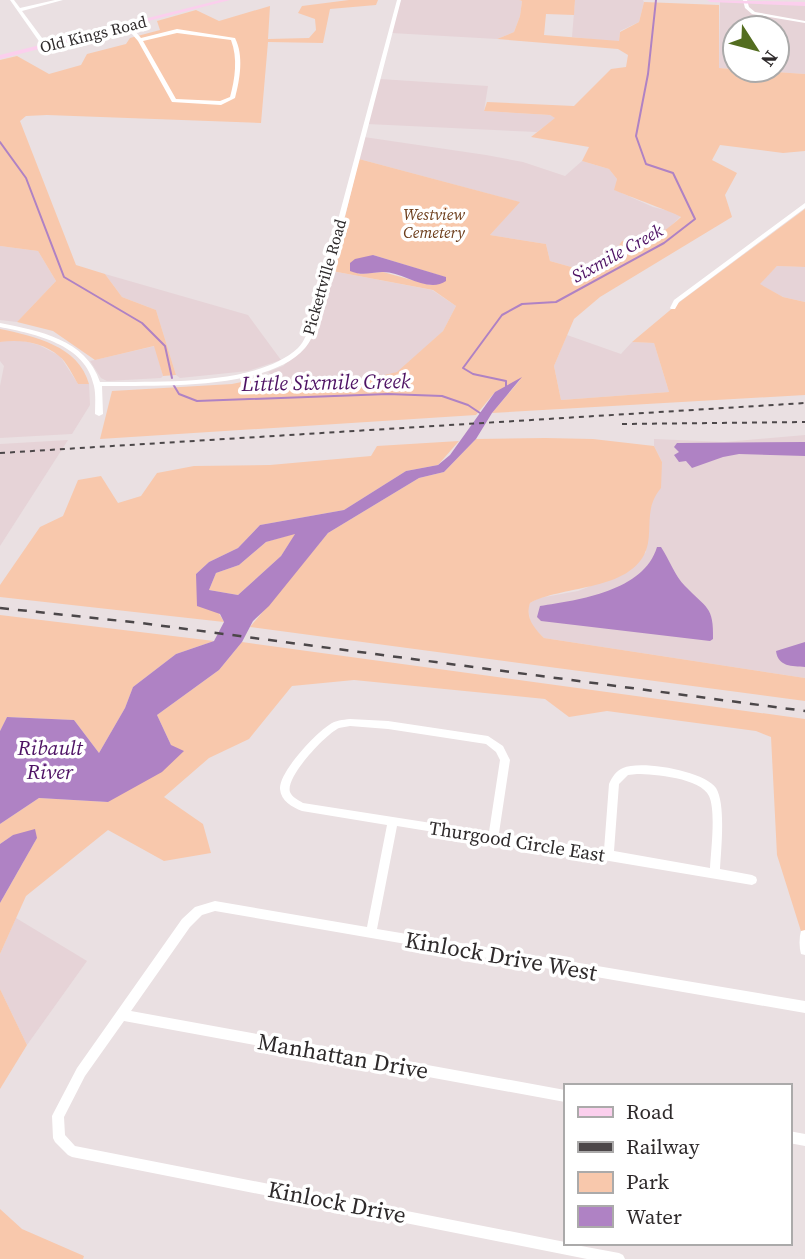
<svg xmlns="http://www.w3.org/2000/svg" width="805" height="1259" viewBox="0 0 805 1259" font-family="'Source Serif 4',serif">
<rect width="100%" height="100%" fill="#eae0e2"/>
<g fill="#e6d3d7">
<polygon points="401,0 519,0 522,1 520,16 514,32 497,39 391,33"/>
<polygon points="575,0 643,0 644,2 639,22 620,31 619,42 572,37"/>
<polygon points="720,1 805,5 805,74 749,70 777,70 777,28 735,28 735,69 719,68"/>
<polygon points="380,79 488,86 484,111 550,115 556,118 537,132 367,124"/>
<polygon points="364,137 486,155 523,162 565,176 582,161 609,169 617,179 615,190 653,207 677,213 681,216 670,227 646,241 622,241 613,254 582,270 550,261 546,244 490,235 519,202 359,159"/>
<polygon points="0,246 38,251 56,281 17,322 0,320"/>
<polygon points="777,266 805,267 805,302 783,297 759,284"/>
<polygon points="332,271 432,290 456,306 443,331 398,372 333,387 286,385 268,372 283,366 306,347 312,338"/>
<polygon points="105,274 248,315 281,360 248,371 180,378 176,375 156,310 122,297"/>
<polygon points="567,335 621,354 632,342 654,343 669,392 561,400 554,366"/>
<polygon points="16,339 39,345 60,356 78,384 89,384 90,405 72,434 0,438 0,386 4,366 0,361 0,342"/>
<polygon points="155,346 163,376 161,378 107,381 101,378 90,361"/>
<polygon points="805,435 805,678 544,638 531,625 528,609 530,603 539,598 578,591 626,572 646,552 648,519 662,462 654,446 654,439 725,442"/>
<polygon points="68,440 0,546 0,444"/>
<polygon points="16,918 87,961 27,1045 0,989 0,954"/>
</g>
<g fill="#f8c8ac" fill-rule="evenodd">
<polygon points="349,0 378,0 376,5 330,9 323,43 268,42 261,123 47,115 26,116 20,121 76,265 105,274 122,297 156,310 176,375 163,376 154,346 95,360 53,331 17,322 56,281 38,251 0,246 0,60 17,56 49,74 81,65 87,54 126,44 130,38 160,30 157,21 196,10 219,21 270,6 268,39 309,38 316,30 315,19 298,13 302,6"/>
<path d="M519 0H575L574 15 546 14 544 35 619 41 620 32 639 22 644 2 719 5V68L805 74V151L783 153 720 145 712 160 737 173 725 195 732 217 600 297 574 319 554 366 561 400 669 392 654 343 632 342 681 301 805 209V267L777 266 760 284 783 297 805 302V395L492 413 520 380 495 392 476 415 100 439 112 391 232 384 271 376 286 385 333 387 397 372 443 331 456 306 433 290 332 271 359 159 520 202 490 235 546 244 550 261 582 270 613 254 622 241C650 240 660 236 681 217 678 214 625 195 614 190L617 179 609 169 582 161 589 147 531 137 555 118 550 115 484 111 487 102 574 106 611 69 626 67 628 55 618 49 497 39 514 32 520 16 522 1ZM373 255 445 277 446 280 430 285 383 272 358 274Z"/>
<path d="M0 329C34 336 79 346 89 384H78C73 376 67 362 59 356 43 342 20 339 0 342Z"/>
<path d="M545 438 593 439 654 446 662 462 661 488C642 510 655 534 644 555 625 591 560 586 530 603 525 618 534 628 544 638L805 678V701L250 627 328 533 419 478 444 472 476 439Z"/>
<polygon points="459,441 438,465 406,471 344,510 260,525 238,548 209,562 196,574 224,622 0,597 0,585 40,527 63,516 78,480 101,476 118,503 141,496 157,473 194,466 270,465 371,456 377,446"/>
<polygon points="296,533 281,556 238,595 209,590 216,573 239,565 266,542"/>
<polygon points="0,615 214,641 176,654 133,687 125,708 99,753 74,720 7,717 0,731"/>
<polygon points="242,642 805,719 805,944 777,855 771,737 756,731 607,711 569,717 545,699 354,680 292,686 249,739 209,758 164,797 203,824 211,853 164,861 108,830 26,896 0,954 0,903 37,838 13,835 0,844 0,824 39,798 108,802 171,745 157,715 219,670"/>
<polygon points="0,989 27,1045 0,1089"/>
<polygon points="0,1209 22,1229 84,1256 83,1259 0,1259"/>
</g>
<g fill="#af82c4" fill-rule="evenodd">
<path d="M373 255 446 277V281C428 294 402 271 382 272 369 273 362 276 350 271V263L355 259Z"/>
<path d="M522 377 492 413 476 439 444 472 419 478 328 533 269 606 253 621 242 642 219 670 157 715 171 745 184 751 162 772 108 802 39 798 0 824V731L7 717 74 720 99 753 125 708 133 687 176 654 214 641 224 622 220 614 197 606 196 574 209 562 238 548 260 525 344 510 406 471 438 465 450 455 495 392ZM295 534 281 556 238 595 209 590 216 573 239 565 266 542Z"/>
<polygon points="805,442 805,456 739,454 723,457 692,468 686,461 679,462 674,455 679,452 674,447 677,443"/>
<path d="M657 547H661C669 559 675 576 685 586 706 608 714 606 713 639L710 641 541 621 537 617 540 606C579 600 644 591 657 547Z"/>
<path d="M805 642V667C792 666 778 667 776 651Z"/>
<polygon points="35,829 37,838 0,903 0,844 13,835"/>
</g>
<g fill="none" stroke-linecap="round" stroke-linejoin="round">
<g stroke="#af82c4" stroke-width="2">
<polyline points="0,142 26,178 64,277 142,323 165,346 172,378"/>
<polyline points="173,384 179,394 197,401 388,394 442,396 468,405 480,413"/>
<polyline points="506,389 506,381 473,374 463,368 502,315 522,304 556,302 664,243 695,219 673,173 646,164 636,136 648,74 656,0"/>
</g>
<g fill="#fff" fill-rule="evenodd">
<polygon points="10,0 14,0 20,8 55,0 63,0 22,11 48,46 47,47 43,47"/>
<path d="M397 0H401L317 324C314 332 311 341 305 348 268 391 155 385 102 386L103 414 99 416 95 414C95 405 96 395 94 386 86 344 35 334 0 327V323C39 331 86 339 100 382 155 381 256 387 298 348 305 341 307 332 310 324Z"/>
<polygon points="743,0 747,0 749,7 755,12 805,21 805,23 752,14 745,8"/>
<path d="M125 24H129L141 38 177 29 235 38C244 56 240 79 235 98L221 105 172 102 138 41 125 26ZM177 33 231 40C238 58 235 79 230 97L220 101 176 99 143 41Z"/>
<polygon points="805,203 805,208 679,302 675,309 671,309 670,308 674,300"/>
<path d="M350 719 388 721 488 736 503 746 510 760 499 833 604 850 609 784C612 777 616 771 623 768 641 760 704 771 716 788 726 804 721 850 720 869L752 875 756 877 757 880 756 883 752 885 496 842 493 843 489 841 397 826 377 929 805 1001V1013L215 911 202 915 190 927 131 1011 565 1090V1102L124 1021 85 1076 64 1117 65 1135 75 1146 565 1242V1243L619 1253 623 1255 625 1259H587L72 1157 68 1155 55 1142 53 1138 52 1116 54 1112 77 1068 182 919 195 907 215 901 367 927 387 825 302 811C292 807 281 801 280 789 279 772 315 734 329 725 336 720 342 720 350 719ZM350 726 388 729 486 744 496 752 500 760 489 832 303 803C298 800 292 797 290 792 285 777 326 734 339 728 342 727 347 727 350 726ZM637 774C654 774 701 778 709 796 716 811 711 850 710 868L614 851 619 784 628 775Z"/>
<path d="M805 930V955L801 954C799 947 799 938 801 931Z"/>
<polygon points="789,1131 805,1134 805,1146 789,1143"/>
</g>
<g fill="#fbcfed" fill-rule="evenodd">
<polygon points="220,0 230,0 0,59 0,55"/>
<polygon points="707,0 805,2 805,6 710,2"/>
</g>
<g stroke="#4c4749" stroke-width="2" stroke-dasharray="5 5" stroke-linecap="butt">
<polyline points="622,424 805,422"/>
<polyline points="0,453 805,403"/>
</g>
<polyline stroke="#4c4749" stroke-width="2.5" stroke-dasharray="9 9" stroke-linecap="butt" points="0,608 141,623 805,711"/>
</g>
<g text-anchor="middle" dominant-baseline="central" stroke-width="7" stroke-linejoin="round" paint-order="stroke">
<g font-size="16" fill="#2e2a2b" stroke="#fff">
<text transform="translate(93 34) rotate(-14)">Old Kings Road</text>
<text transform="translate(324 277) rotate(-74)">Pickettville Road</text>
</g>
<g font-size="16" font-style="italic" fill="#6c3c1a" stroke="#fff">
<text x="434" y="214">Westview<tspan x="434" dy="18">Cemetery</tspan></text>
</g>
<g font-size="18" font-style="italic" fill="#4e1264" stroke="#fff">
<text transform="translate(617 253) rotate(-29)">Sixmile Creek</text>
</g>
<g font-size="19" fill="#2e2a2b" stroke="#fff">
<text transform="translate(517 841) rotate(9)">Thurgood Circle East</text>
</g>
<g font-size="21" font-style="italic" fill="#4e1264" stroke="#fff">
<text transform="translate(326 382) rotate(-1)">Little Sixmile Creek</text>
<text x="50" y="747">Ribault<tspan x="50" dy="24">River</tspan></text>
</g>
<g font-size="23" fill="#2e2a2b" stroke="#fff">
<text transform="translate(501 956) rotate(10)">Kinlock Drive West</text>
<text transform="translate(343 1056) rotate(10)">Manhattan Drive</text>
<text transform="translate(337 1202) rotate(11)">Kinlock Drive</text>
</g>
</g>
<rect x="564" y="1084" width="228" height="161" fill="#ffffff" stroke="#abaaaa" stroke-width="2"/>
<rect x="578" y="1107" width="35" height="10" fill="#fbcfed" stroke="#abaaaa" stroke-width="2"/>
<text x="626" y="1119" font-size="21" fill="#2e2a2b">Road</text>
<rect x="578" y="1142" width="35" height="10" fill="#4c4749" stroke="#abaaaa" stroke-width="2"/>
<text x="626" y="1154" font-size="21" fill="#2e2a2b">Railway</text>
<rect x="578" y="1172" width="35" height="21" fill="#f8c8ac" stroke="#abaaaa" stroke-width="2"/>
<text x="626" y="1189" font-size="21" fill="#2e2a2b">Park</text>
<rect x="578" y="1206" width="35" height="21" fill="#af82c4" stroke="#abaaaa" stroke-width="2"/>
<text x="626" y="1224" font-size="21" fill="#2e2a2b">Water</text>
<g transform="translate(756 49) rotate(126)"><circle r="33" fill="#ffffff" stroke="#abaaaa" stroke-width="2"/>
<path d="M0-5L12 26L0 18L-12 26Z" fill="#536d20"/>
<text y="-10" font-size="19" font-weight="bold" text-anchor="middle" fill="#2e2a2b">N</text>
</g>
</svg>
